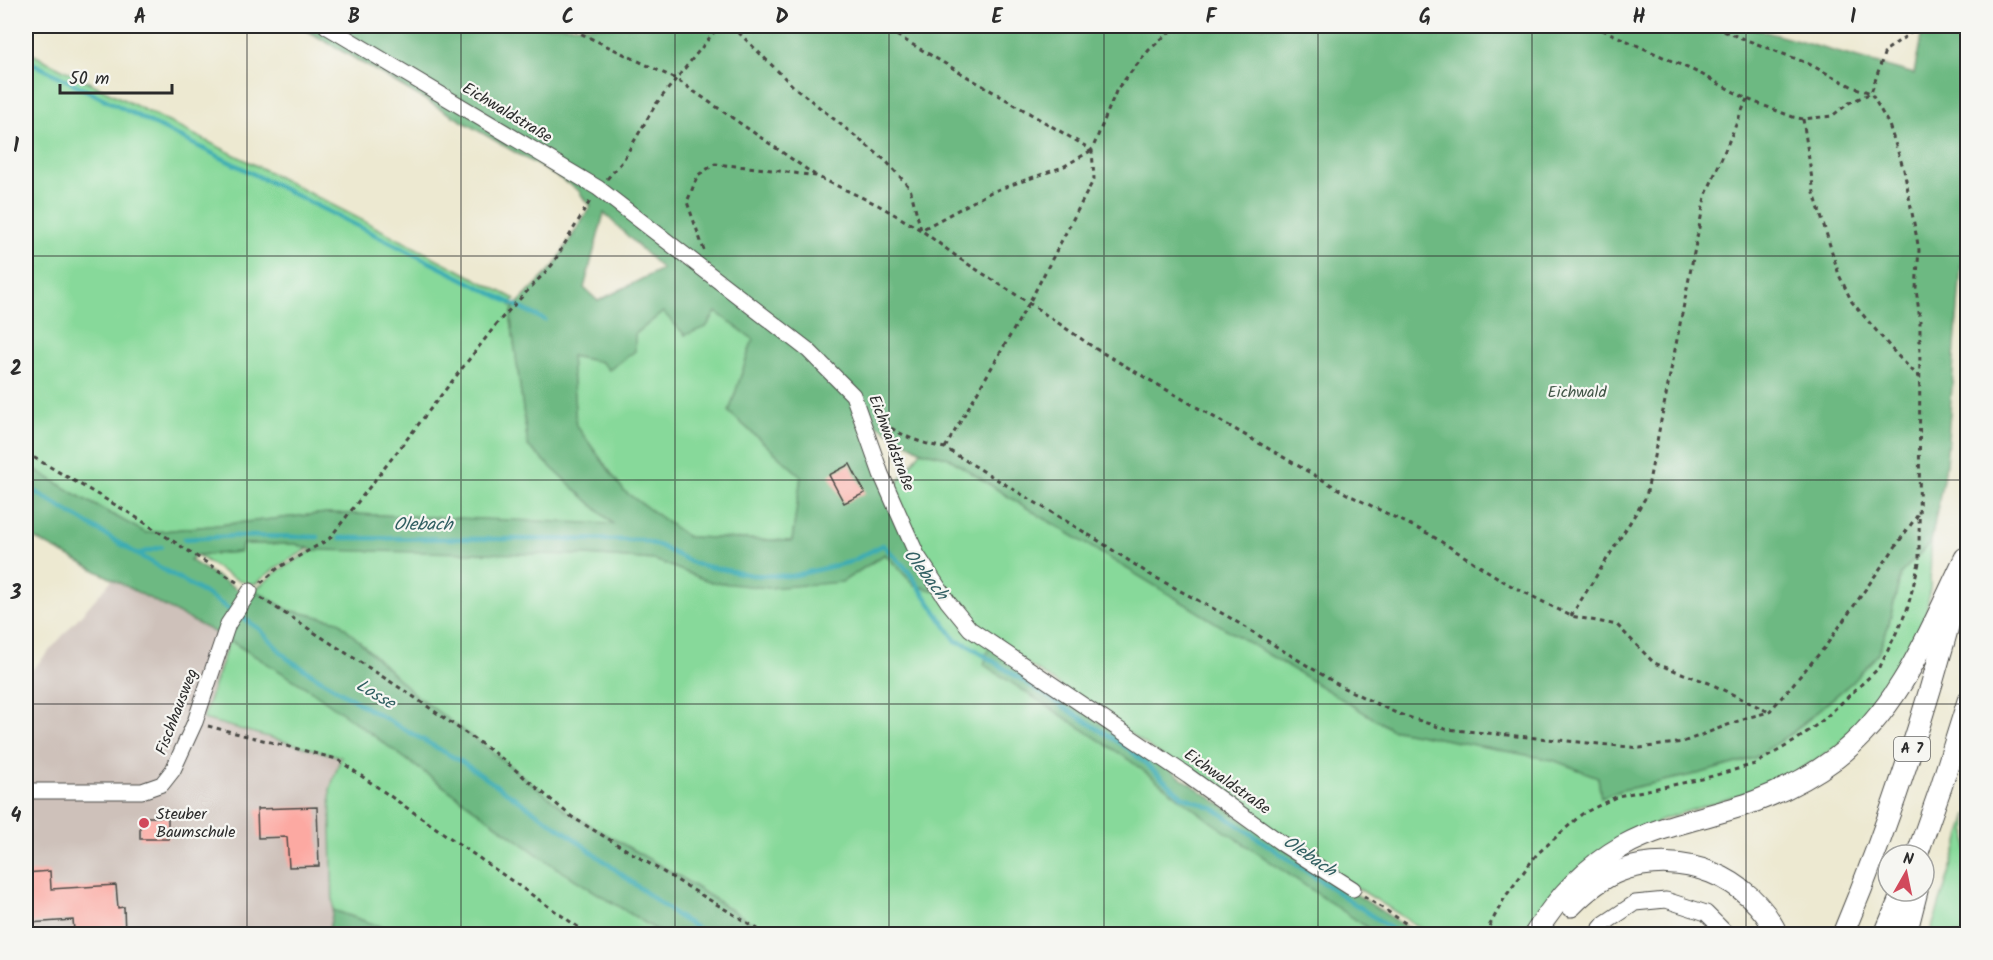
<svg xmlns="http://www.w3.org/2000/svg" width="1993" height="960" viewBox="0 0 1993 960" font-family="Kalam,sans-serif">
<rect width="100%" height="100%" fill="#f6f6f2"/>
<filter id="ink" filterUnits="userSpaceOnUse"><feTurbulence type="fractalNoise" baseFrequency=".0167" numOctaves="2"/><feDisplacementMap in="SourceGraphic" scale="12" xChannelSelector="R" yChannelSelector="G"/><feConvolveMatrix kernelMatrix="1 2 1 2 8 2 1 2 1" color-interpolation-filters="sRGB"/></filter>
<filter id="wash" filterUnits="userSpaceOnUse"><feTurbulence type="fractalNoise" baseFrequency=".008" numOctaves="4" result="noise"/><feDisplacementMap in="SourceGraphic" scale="24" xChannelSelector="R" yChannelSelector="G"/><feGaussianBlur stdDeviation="1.35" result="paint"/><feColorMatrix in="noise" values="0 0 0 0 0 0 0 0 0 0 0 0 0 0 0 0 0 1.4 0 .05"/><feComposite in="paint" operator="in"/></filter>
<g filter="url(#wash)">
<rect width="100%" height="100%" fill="#ede9d1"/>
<polygon fill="#cec1ba" points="112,580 229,640 203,719 341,757 330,789 333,910 328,934 26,934 26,677"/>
<g fill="#87d99a" stroke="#598262" stroke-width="1.5">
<polygon points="26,51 255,165 515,299 510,305 513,308 511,319 528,446 614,525 327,513 146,533 82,498 26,464"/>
<polygon points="663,312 706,327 716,312 753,339 729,412 801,476 792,541 688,537 624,491 576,425 571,356 601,362"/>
<polygon points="921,451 947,457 1009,497 1391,729 1553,760 1598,777 1601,798 1622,790 1701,773 1754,758 1794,732 1852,682 1888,627 1901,573 1931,542 1930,588 1926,615 1901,670 1861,724 1834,749 1778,783 1660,820 1526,934 1430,934 1331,871 974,627 949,597 904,518 896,485"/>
<path d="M243 544H296L308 549 277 567 255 584C233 582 215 566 197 555L239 552Z"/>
<polygon points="319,549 587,555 655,560 711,582 842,582 885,554 914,585 936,591 1124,756 1210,821 1377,934 769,934 680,877 569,813 496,755 413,693 338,621 288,610 255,590 279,570 313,550"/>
<polygon points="229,640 312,691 555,867 663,934 402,934 333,910 330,789 341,757 203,719"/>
<polygon points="1967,814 1967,934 1930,934 1965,822"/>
</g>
<g fill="#6db982" stroke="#4c7256" stroke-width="1.5" fill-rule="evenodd">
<path d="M299 26H1745L1914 74 1923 26H1967V190L1946 464 1931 542 1901 573 1888 627 1878 654 1852 682 1793 732 1754 758 1701 773 1622 790 1601 798 1598 777 1553 760 1391 729 1009 497 947 457 921 451 857 413 936 591 914 585 885 554 842 582 768 588 711 582 655 560 587 555 313 550 296 544H243L239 552 197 555 190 560 240 591 255 590 288 610 338 621 413 693 496 755 569 813 680 877 769 934H663L555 867 312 691 229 640 26 534V464L82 498 146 533 327 513 613 524 528 446 511 319 513 308 554 266 591 205 586 202 579 191 561 179ZM604 213 662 269 598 301 584 288ZM663 312 685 335 706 327 716 312 753 339 729 412 801 476 792 541 688 537 624 491 576 425 571 356 601 362 609 370 635 351V334Z"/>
<polygon points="989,646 1283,847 1417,934 1377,934 1210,821 1124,756 984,665"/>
<polygon points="333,910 402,934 328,934"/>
</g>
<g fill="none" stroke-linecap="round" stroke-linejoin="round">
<g stroke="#3bacb4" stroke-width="4.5">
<polyline points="26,60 545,320"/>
<polyline points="26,486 137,554 209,596 258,628 288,659 365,707 462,762 568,834 677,916 707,934"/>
<polyline points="340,538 641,540 660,546 695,564 752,575 792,576 850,562 883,545 906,568 956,641 968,645 1129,749 1182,796 1213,808 1399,934"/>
<polyline points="184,539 235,536 318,537"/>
<polyline points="138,554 161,547"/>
</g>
</g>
<g id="blocks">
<g fill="#fca9a2">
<polygon points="850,464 865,493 844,503 829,475"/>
<polygon points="317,807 319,866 289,867 287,837 258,838 257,809"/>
<rect x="140" y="817" width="28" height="22"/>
<polygon points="50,871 51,889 116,885 118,908 124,907 125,934 74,930 73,920 29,923 26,873"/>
</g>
</g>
</g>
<g filter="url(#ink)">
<use href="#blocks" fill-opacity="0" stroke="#484844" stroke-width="1.5"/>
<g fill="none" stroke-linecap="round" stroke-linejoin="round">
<g stroke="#484844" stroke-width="17">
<g id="minor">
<polyline points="326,26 598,188 808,350 853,395 881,474 917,555 948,602 970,629 1188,776 1284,845 1353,889"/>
<polyline points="26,791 142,791 162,784 173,770 195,722 228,624 250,591"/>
<polyline points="1596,934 1605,923 1635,903 1666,900 1706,913 1727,934"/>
</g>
</g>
<g stroke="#484844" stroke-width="23">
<g id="highway">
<polyline points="1917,855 1941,787 1968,701"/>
<path d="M1571 906C1585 892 1601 878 1620 871 1681 849 1750 876 1777 934"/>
<path d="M1535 934C1557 898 1586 867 1623 846 1664 823 1713 817 1756 801 1785 790 1812 776 1836 758 1901 708 1930 630 1965 558"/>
<path d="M1843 934C1889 824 1925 716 1955 600"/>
<polyline points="1885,934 1903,891"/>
<polyline points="1906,934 1917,891"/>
</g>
</g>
<g stroke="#484844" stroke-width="3" stroke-dasharray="4.5 4.5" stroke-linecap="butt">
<polyline points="565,26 676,79 815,175"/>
<polyline points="732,26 793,86 886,161 910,188 921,230 960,259 1029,303 1096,349 1347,494 1429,534 1508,584 1571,616 1617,625 1654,663 1709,683 1769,712"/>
<polyline points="881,26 1092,150"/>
<polyline points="1594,26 1701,74 1747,99 1793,117 1803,119 1832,116 1849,103 1871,93 1885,51 1913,31 1914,26"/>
<polyline points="1803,119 1814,193 1839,275 1852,302 1896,354 1919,377"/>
<polyline points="607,179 622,162 656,104 719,26"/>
<polyline points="704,250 687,202 698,175 715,164 757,168 816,176 878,205 921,230 991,192 1063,167 1092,150"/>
<path d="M877 417C897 435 919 443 945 448L1099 541 1149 574 1227 616 1342 687 1396 713 1445 729 1640 748 1683 742 1746 718 1769 712 1825 647 1919 513"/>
<polyline points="945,448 1029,303 1094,179 1092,150 1117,89 1149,50 1176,26"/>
<polyline points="26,453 131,514 238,583"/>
<polyline points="261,583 278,568 329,539 499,321 552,265 590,201"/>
<polyline points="261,598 411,695 500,757 572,817 766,934"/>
<polyline points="1571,616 1646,497 1705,197 1747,99"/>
<polyline points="208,726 337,759 588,934"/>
<polyline points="1364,896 1422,934"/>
<polyline points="1485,934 1505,897 1537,854 1582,814 1618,796 1702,779 1755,764 1795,741 1823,720 1880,667 1907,610 1919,563 1920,321 1916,288 1919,250 1904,170 1889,125 1871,93 1853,87 1807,63 1710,26"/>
<polyline points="1963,934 1968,918"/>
</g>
<use href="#minor" stroke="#fff" stroke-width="15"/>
<use href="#highway" stroke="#fff" stroke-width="21"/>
</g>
</g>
<path fill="none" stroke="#2b2b2b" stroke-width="1.5" stroke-opacity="0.55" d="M247 26V934M461 26V934M675 26V934M889 26V934M1104 26V934M1318 26V934M1532 26V934M1746 26V934M26 256H1968M26 480H1968M26 704H1968"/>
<circle fill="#d1495b" stroke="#f6f6f2" stroke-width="2" cx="144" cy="823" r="6"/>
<g text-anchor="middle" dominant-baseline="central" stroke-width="4.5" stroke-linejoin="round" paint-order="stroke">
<rect fill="#f6f6f2" stroke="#686867" stroke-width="1.5" x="1894" y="737" width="36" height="24" rx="4.5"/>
<g font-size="15" font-weight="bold" fill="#2b2b2b">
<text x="1912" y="749">A 7</text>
</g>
<g font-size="16" fill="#2b2b2b" stroke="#f6f6f2">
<text transform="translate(507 113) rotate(31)">Eichwaldstraße</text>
<text transform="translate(891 443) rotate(69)">Eichwaldstraße</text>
<text transform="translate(177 712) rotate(-69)">Fischhausweg</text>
<text transform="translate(1227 782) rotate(35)">Eichwaldstraße</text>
</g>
<g font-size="16" fill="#425647" stroke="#f6f6f2">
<text x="1577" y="392">Eichwald</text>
</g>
<g font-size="16" fill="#2b2b2b" stroke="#f6f6f2" text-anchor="start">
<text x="156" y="814">Steuber<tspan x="156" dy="18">Baumschule</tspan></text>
</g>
<g font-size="18" font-style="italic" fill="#315f62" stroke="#f6f6f2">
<text x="423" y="525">Olebach</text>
<text transform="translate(925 575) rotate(52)">Olebach</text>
<text transform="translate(375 695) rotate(31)">Losse</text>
<text transform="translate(1309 857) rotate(34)">Olebach</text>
</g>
</g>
<rect width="1993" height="960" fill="none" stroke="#f6f6f2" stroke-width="66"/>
<g transform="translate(1906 873) rotate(9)"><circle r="28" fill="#f6f6f2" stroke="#a5a5a2" stroke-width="1.5"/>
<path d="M0-4.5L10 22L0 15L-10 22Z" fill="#d1495b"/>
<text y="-9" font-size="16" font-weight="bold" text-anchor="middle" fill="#2b2b2b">N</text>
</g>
<path d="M60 84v9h112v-9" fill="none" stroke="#2b2b2b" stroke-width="3"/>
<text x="69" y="84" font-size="18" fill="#2b2b2b" stroke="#f6f6f2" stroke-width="4.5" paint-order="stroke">50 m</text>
<rect x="33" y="33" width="1927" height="894" fill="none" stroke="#2b2b2b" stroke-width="2"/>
<g font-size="20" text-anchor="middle" font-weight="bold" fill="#2b2b2b">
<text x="140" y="23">A</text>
<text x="354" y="23">B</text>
<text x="568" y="23">C</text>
<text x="782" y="23">D</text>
<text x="997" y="23">E</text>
<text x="1211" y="23">F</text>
<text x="1425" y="23">G</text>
<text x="1639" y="23">H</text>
<text x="1853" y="23">I</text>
<text x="16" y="152">1</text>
<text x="16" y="375">2</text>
<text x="16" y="599">3</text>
<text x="16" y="822">4</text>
</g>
</svg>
